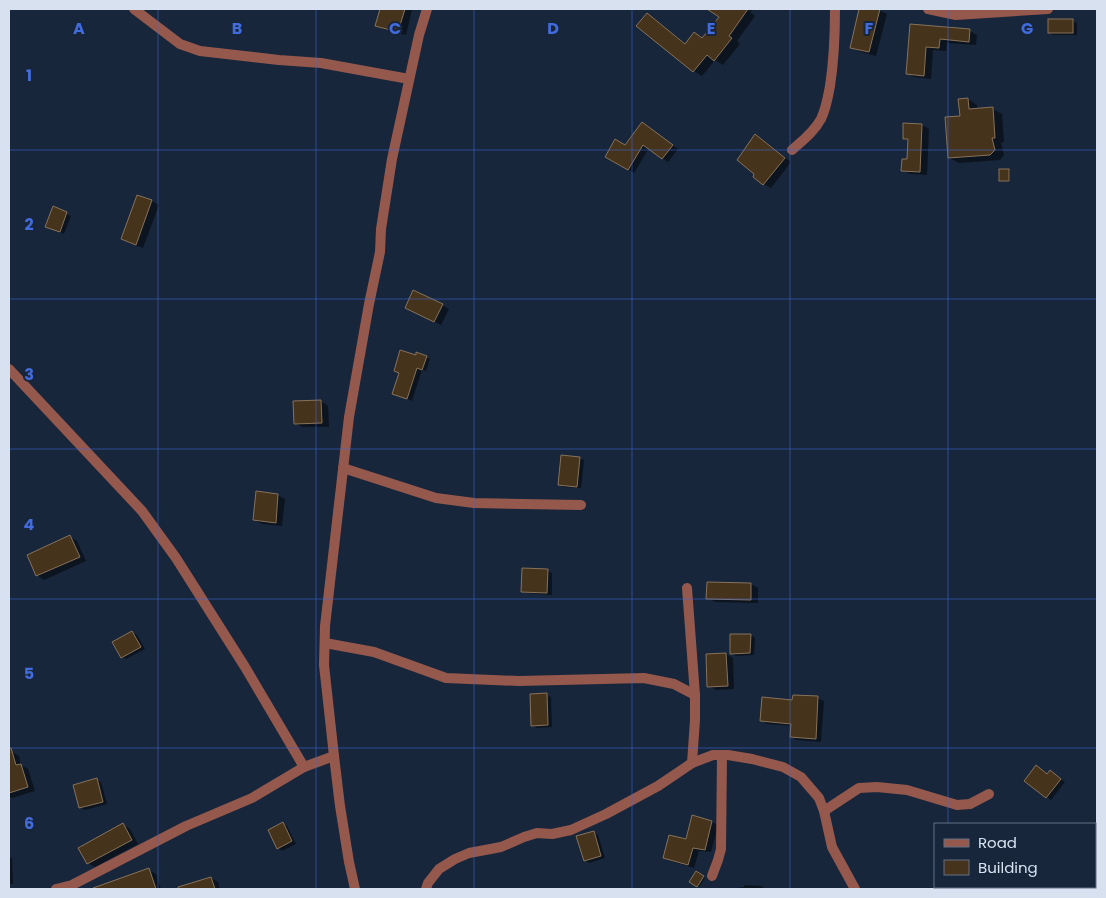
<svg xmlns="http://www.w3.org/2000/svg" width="1106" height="898" viewBox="0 0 1106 898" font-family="Poppins,sans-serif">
<rect width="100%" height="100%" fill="#17263b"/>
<g fill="#0007">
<polygon points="381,9 410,9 412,10 406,35 384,29 377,25"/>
<polygon points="709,9 751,9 752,10 750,12 755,16 737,41 740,44 723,65 715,60 702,76 694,71 647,15 656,20 686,44 695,34 703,39 721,17"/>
<polygon points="861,9 876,9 887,14 876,56 858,51 851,47"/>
<polygon points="1096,19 1097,19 1097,30 1096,29"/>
<polygon points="1073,21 1077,23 1077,35 1053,35 1049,33"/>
<polygon points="911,25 970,31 977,35 976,45 947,43 946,51 933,50 931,79 914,77 907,73"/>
<polygon points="968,99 977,105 977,110 993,109 1002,114 1004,142 1001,143 1004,155 1000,160 959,163 949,158"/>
<polygon points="643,123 678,149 668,162 649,148 634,173 607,156 625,146"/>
<polygon points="922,125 929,129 927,175 910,174 903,170 909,160 909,141 904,138"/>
<polygon points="756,136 763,140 791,162 771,188 764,184 756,174"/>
<polygon points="1009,170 1010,171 1010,182 1000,180"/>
<polygon points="138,196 152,201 159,205 143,248 129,243 123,239"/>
<polygon points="53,208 71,216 64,234 51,228"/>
<polygon points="442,305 449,309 441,325 413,311"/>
<polygon points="416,356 426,357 430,359 426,371 422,370 412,401 398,395 401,373"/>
<polygon points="321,401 328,406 329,427 302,427 295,423"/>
<polygon points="579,458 584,460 581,488 564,487 560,485"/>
<polygon points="257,493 278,495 285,499 282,526 262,524 255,520"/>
<polygon points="70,537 77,541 86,561 44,580 37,575"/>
<polygon points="523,569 548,571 552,573 552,595 527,593 522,591"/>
<polygon points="751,584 758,588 758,603 715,602 708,598"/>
<polygon points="132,632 137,635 145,649 126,659 122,657"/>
<polygon points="751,635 755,638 754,655 736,656 732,653 731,636"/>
<polygon points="726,654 733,658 734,689 716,690 709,686 707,655"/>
<polygon points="546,695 551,697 552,727 537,728 532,725"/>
<polygon points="794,696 818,698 824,701 821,742 797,740 791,737 792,726 767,724 761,720 794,701"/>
<polygon points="12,752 19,756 21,765 28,769 35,791 12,798 9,796 9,753"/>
<polygon points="1041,769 1048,775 1055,775 1065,782 1051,800 1026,781"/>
<polygon points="97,780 101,782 107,804 85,810 80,807"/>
<polygon points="712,822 718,825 711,852 699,851 694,868 670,861 665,858"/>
<polygon points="283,823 287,826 296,844 282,851 278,848"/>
<polygon points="123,825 130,829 138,844 95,867 88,863 80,849"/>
<polygon points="594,832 598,835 605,858 589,863 585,860"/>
<polygon points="9,857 12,858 13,884 9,884"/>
<polygon points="149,870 156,874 161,889 109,889 107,884"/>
<polygon points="697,872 705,878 699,887 691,881"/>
<polygon points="211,878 218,882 220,889 176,889"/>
<polygon points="744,885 761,886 766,889 728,889 744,887"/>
</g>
<g fill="#46331c" stroke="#87725a">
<polygon points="380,9 405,9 398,32 375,26"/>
<polygon points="707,9 748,9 729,36 732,38 714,61 707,55 693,72 636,26 647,13 685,44 694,32 702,38 719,17"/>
<polygon points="859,9 880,9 869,52 850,48"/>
<rect x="1048" y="19" width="25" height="14"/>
<polygon points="910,24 970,29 969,42 940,39 939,48 926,47 924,76 906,74"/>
<polygon points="968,98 969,109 993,107 995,138 992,138 995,150 990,155 948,158 945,117 960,116 958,99"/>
<polygon points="642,122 673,145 662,159 643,145 628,170 605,157 615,139 625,145"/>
<polygon points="903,123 922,124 920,172 901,171 902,159 907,159 908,139 903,139"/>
<polygon points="755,134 785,158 763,185 753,177 754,174 737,160"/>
<rect x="999" y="169" width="10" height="12"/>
<polygon points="137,195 152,200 136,245 121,239"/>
<polygon points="53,206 67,212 60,232 45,227"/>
<polygon points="413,290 443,304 434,322 405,308"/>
<polygon points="400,350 416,355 416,352 427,356 422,370 417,368 407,399 392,394 399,373 394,371"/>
<polygon points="321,400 322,423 294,424 293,401"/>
<polygon points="561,455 580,457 577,487 558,485"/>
<polygon points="256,491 278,494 276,523 253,520"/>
<polygon points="70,535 80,557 36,576 27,555"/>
<polygon points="522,568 548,569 547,593 521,592"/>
<polygon points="707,582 751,583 751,600 706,599"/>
<polygon points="132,631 141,647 121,658 112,642"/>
<polygon points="730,634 751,634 750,653 730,654"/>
<polygon points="726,653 728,686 707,687 706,654"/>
<polygon points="547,693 548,725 531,726 530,694"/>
<polygon points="793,695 818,696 816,739 790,737 791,724 760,721 762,697 792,700"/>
<polygon points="9,748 11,748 16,765 21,764 28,787 9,793"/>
<polygon points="1036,765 1047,774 1050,770 1061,779 1046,798 1024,781"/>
<polygon points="97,778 103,802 79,808 73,785"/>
<polygon points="692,815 712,821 705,850 693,848 688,865 663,858 669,835 686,839"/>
<polygon points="283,822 292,841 277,849 268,830"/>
<polygon points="123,823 132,840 87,864 78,848"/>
<polygon points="594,831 601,856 584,861 576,836"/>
<polygon points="149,868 156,889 93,889 93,888"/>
<polygon points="696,871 704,876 697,887 689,882"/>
<polygon points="211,877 215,889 178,889 178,887"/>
</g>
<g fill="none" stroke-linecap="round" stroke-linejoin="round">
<g stroke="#95584c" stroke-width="10">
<polyline points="134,9 180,44 200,51 279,60 321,63 409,79"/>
<polyline points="928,9 956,15 1048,9"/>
<path d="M792 150C802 141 814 132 821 119 826 109 828 97 830 86 834 60 835 35 835 9"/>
<polyline points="9,369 142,511 176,558 245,667 304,767"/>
<polyline points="343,468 436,498 474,503 581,505"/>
<polyline points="687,588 695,695 695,720 692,763"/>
<polyline points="325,643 374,652 446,678 519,681 644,678 674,684 695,695"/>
<polyline points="824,811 859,788 877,787 907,790 957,805 970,804 989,794"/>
<polyline points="712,876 718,860 721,849 722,755"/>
<polyline points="56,889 72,885 186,826 252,798 304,767 334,756"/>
<polyline points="355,889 349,862 340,806 334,756 324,665 325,626 349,417 369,304 380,252 381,229 392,159 419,35 427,9"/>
<polyline points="426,889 428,883 439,869 455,859 469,853 501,847 524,837 537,833 552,834 571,830 606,814 658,786 692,763 713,755 728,755 752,759 783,767 801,777 819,798 824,811 832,847 855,889"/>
</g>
</g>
<path fill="none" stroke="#426bdd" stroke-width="1" stroke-opacity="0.55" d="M158 9V889M316 9V889M474 9V889M632 9V889M790 9V889M948 9V824M9 150H1097M9 299H1097M9 449H1097M9 599H1097M9 748H1097M948 887V889"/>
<g font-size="16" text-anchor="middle" font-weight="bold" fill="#426bdd" stroke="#17263b" stroke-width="4" stroke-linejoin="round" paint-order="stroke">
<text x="79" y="34">A</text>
<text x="237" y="34">B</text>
<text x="395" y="34">C</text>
<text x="553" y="34">D</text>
<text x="711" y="34">E</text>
<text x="869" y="34">F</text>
<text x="1027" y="34">G</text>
<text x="29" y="81">1</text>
<text x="29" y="230">2</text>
<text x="29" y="380">3</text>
<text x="29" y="530">4</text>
<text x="29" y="679">5</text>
<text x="29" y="829">6</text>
</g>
<rect width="1106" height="898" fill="none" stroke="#d7e1f0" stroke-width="20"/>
<rect x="934" y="823" width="162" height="65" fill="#17263b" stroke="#647183"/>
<rect x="944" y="839" width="25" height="8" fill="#95584c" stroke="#647183"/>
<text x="978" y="848" font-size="15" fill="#d7e1f0">Road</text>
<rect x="944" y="860" width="25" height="15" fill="#46331c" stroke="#647183"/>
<text x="978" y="873" font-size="15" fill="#d7e1f0">Building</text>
</svg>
